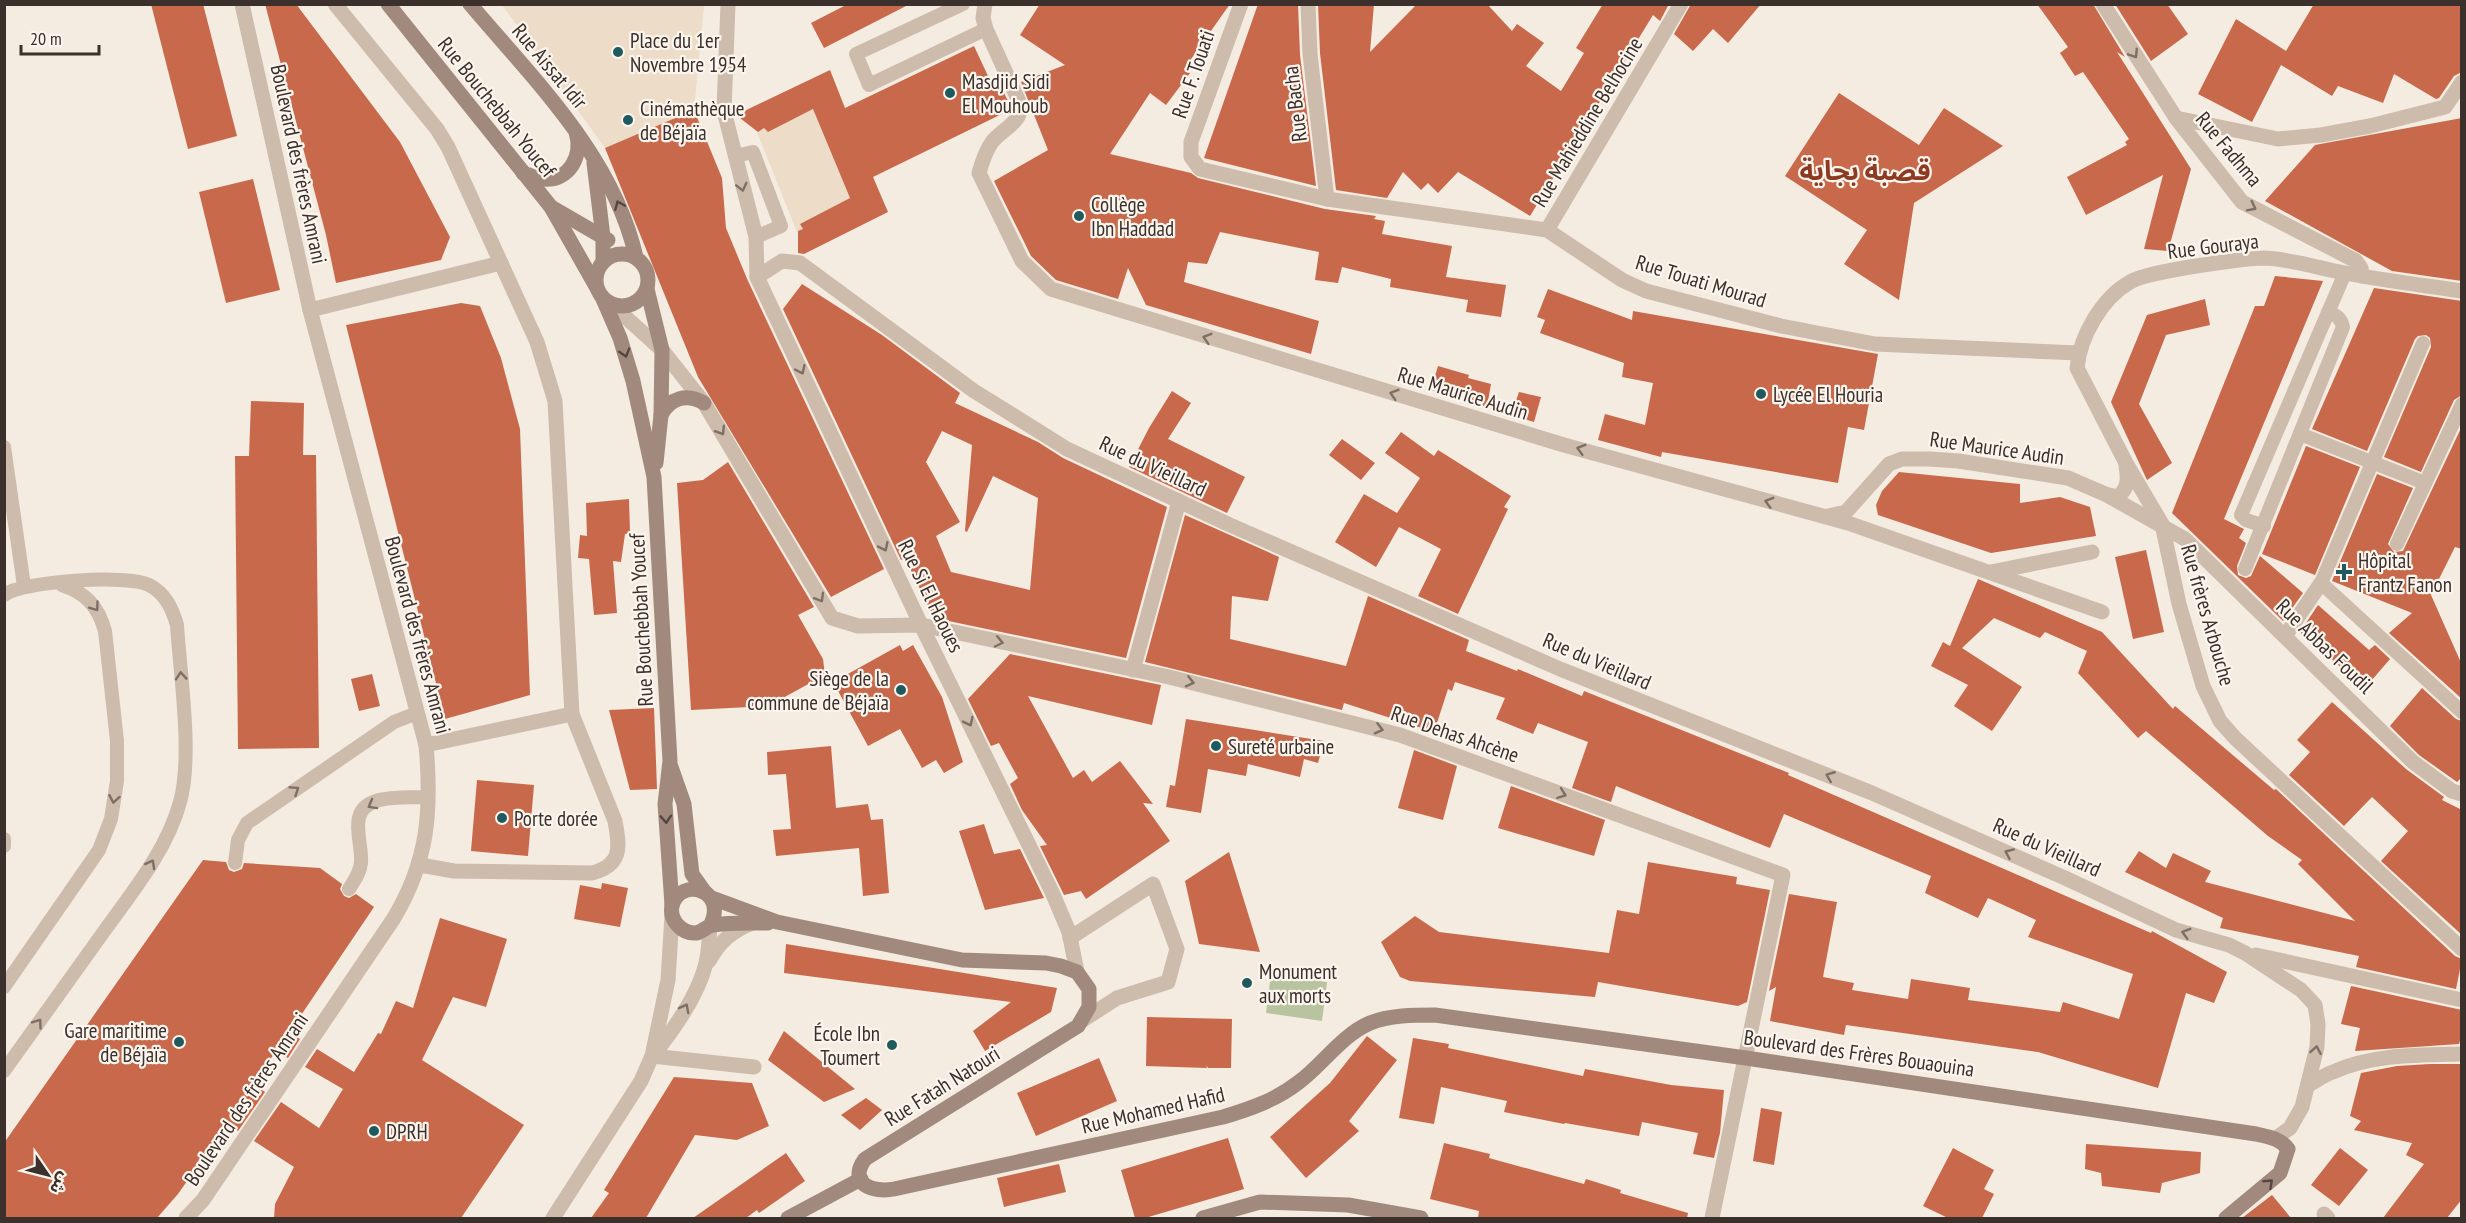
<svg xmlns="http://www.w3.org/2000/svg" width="2466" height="1223" viewBox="0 0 2466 1223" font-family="'PT Sans Narrow','Noto Sans Arabic',sans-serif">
<rect width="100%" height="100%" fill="#f4ebe1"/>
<polygon fill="#b8c4a0" points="1271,974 1327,982 1322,1021 1266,1013"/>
<g fill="#ecdcc8">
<polygon points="502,5 704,5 694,110 605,148"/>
<polygon points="813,109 850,198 801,224 803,229 797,232 757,132 764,128 768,132"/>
</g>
<g fill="#c8694b" fill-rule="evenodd">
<polygon points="151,4 203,4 237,136 188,149"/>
<polygon points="265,4 296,4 400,142 450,237 441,260 336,283 326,235"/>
<polygon points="848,4 910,4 824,48 811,23"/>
<polygon points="1040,4 1230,4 1184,69 1190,73 1166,105 1150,93 1110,154 1191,173 1198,178 1325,209 1376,216 1374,219 1385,221 1382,234 1452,246 1446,277 1506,285 1501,317 1466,312 1468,300 1390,287 1391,279 1342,267 1338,283 1315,280 1319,252 1220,232 1207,264 1188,262 1184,282 1319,321 1311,354 1146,305 1128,268 1118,299 1056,280 1031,256 994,181 1048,150 1021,82 1065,65 1020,35"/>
<polygon points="1258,4 1298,4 1300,55 1316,186 1204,158"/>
<polygon points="1318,4 1374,4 1370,52 1417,4 1487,4 1512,31 1517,24 1544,43 1526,66 1561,91 1584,53 1576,48 1603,4 1669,4 1660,21 1653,15 1530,216 1458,172 1438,193 1428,183 1421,190 1403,172 1387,198 1336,190 1320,53"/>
<polygon points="1691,4 1761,4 1728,43 1713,29 1693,51 1674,34"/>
<polygon points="2037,4 2093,4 2125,57 2117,52 2191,169 2168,251 2144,249 2163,175 2086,215 2067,177 2127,145 2125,142 2129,139 2083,72 2075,76 2060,53 2068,47"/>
<polygon points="2115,4 2167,4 2188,34 2151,61"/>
<polygon points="2314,4 2462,4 2462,72 2454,76 2439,98 2436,99 2394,74 2383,103 2338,86 2332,96 2281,65 2252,122 2198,94 2236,19 2286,51"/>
<polygon points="974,46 995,91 1002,89 1011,107 1010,110 873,177 888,212 804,254 798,253 798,231 803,229 800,224 850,198 813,109 768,132 764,128 758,132 736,115 830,70 845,108"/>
<polygon points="1839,93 1919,145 1944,108 2003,146 1914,203 1899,300 1844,264 1867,230 1785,176"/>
<polygon points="694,110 722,178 726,228 748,281 884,569 831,597 698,377 605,148"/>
<polygon points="2462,118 2462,281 2392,271 2265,201 2315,145"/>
<polygon points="253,179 280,290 226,303 199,192"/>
<polygon points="2275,276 2323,281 2224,519 2244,529 2239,538 2246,543 2237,566 2238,575 2246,578 2251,576 2260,556 2303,593 2283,621 2172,513 2255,306 2264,306"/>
<path d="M802 284 882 335 960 393 955 403 1038 442 1063 458 1167 507 1126 658 934 618 905 558 901 560 783 309ZM942 431 972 445 965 531 967 532 993 476 1038 498 1030 590 951 572 936 536 960 522 926 462Z"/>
<polygon points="2374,288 2462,301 2462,395 2454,400 2421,472 2384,457 2431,347 2430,338 2426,335 2418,336 2415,339 2367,451 2312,429"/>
<polygon points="1548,289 1632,320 1633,311 1878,354 1864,430 1848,427 1838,483 1662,452 1661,457 1598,440 1605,414 1645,425 1653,383 1622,377 1624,363 1540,333 1545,320 1537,317"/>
<polygon points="2205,299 2210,325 2166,335 2139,404 2172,463 2147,480 2111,402 2147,315"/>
<polygon points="461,303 480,306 501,358 520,429 530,695 445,719 346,325"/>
<polygon points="1438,366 1469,375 1468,378 1491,384 1487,407 1431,390"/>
<polygon points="1172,391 1191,403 1168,439 1245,477 1227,513 1129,467 1149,428"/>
<polygon points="1519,392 1541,397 1534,422 1511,415"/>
<polygon points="251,401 304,403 303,455 316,455 319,748 238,749 235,456 249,456"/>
<polygon points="2462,426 2462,549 2455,547 2431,595 2462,665 2462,699 2389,633 2412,613 2332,581 2377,474 2413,488 2388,544 2394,552 2403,551"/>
<polygon points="1401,432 1434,456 1438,450 1511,496 1504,507 1508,509 1458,614 1418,596 1441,549 1399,527 1376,567 1335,542 1364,494 1397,513 1420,478 1385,453"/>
<polygon points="1342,439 1375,463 1361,480 1329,455"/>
<polygon points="2306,446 2360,467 2315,575 2262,554"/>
<polygon points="728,462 814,607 798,615 823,659 825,675 768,706 691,710 677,483 703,480"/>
<polygon points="1899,472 2020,484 2020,503 2060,497 2090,507 2096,536 1991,553 1878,515 1876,505 1882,491"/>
<polygon points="629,499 630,533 625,534 621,562 613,561 617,613 594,615 589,559 578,558 580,535 587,536 586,503"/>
<polygon points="1185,515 1279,557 1268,601 1232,596 1230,639 1346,666 1368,596 1469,640 1466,651 1517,671 1518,669 1582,696 1584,691 1789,773 1788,775 2151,933 2152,931 2227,972 2214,1003 2186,993 2158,1088 2038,1052 1846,1025 1844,1035 1770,1021 1776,987 1769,991 1789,894 1837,902 1823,977 1854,983 1852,990 1908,999 1911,979 1970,988 1968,1000 2060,1012 2063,1002 2119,1019 2133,974 2028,937 2036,920 1988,898 1978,918 1925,893 1931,876 1784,814 1770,848 1616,786 1611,802 1572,788 1588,742 1538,723 1533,734 1496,719 1505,698 1455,682 1452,691 1448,689 1434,732 1344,703 1342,710 1145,662"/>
<polygon points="2146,550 2164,632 2133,639 2115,557"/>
<polygon points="1978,579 2102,632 2173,709 2175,706 2274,790 2276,789 2455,956 2462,959 2456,989 2356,967 2359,956 2220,928 2223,918 2125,872 2139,851 2166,868 2173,853 2211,871 2205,882 2355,921 2298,864 2302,860 2268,836 2146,731 2138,738 2078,673 2087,651 2045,632 2040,638 1994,618 1962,648 2022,687 1992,731 1954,706 1968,685 1931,666 1943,642 1950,646"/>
<polygon points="2318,605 2369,650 2375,645 2390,659 2365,688 2300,632"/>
<polygon points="900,645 903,651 913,645 942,697 963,762 944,773 936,760 922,768 900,729 868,746 837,689 837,680"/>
<polygon points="1010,654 1161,685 1152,725 1028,696 1073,778 1084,770 1092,782 1120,761 1153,804 1143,803 1170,841 1086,899 1081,891 1064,895 1040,846 1047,845 1022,810 1010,784 1018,778 999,743 991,746 968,699"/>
<polygon points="372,674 380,706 359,711 351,679"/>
<polygon points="2422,688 2456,719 2462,721 2462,777 2457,782 2419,755 2390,726"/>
<polygon points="2332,702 2406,769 2444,797 2442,800 2462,810 2462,935 2381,861 2408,831 2372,797 2344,826 2289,775 2310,752 2297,740"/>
<polygon points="654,708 657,789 630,790 609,710"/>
<polygon points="1186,719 1324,741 1318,763 1304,759 1300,777 1248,764 1246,776 1208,769 1201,813 1166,807 1170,785 1175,786"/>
<polygon points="831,746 836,808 868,804 871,820 883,819 889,893 863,896 859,848 776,856 773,830 791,829 786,774 768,775 767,752"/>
<polygon points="1414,750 1457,766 1443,820 1398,808"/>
<polygon points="477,780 534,785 528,856 471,851"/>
<polygon points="1511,786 1605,820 1594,856 1498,828"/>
<polygon points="984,824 994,854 1020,849 1044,898 985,910 959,831"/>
<polygon points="1229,852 1260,952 1199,944 1185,881"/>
<polygon points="203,860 226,862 229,870 234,872 242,869 244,863 320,868 342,884 340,889 344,896 349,898 356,894 374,907 289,1033 300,1039 288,1058 276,1051 253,1084 265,1092 238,1131 227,1124 178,1194 157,1218 4,1218 4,1143"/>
<polygon points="1648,862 1737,877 1736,884 1770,890 1747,1002 1738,1006 1598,982 1595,997 1410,981 1400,977 1381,942 1415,916 1439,932 1609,953 1617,910 1639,914"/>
<polygon points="602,883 628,888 620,927 574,919 580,885 601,889"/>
<polygon points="440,918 507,939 486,1007 453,997 422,1060 524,1125 461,1218 274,1218 275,1204 294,1167 254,1141 281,1102 319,1128 343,1089 305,1067 317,1049 354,1072 378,1033 381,1034 396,1001 413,1008"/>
<polygon points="786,944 1057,988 1051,1012 985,1051 973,1031 1011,1002 784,973"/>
<polygon points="2351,986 2462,1010 2462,1034 2459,1044 2355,1051 2360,1028 2341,1024"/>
<polygon points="1147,1017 1232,1019 1231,1068 1208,1068 1206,1065 1207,1068 1146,1066"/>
<polygon points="784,1031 855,1089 824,1102 768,1060"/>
<polygon points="1367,1036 1397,1060 1349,1121 1359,1131 1306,1178 1270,1137 1330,1083"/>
<polygon points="1413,1038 1449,1044 1448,1048 1583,1076 1585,1069 1671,1085 1724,1090 1720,1133 1714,1158 1693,1154 1698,1133 1642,1122 1639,1136 1565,1123 1564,1124 1504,1112 1507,1101 1441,1087 1434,1124 1399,1118"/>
<polygon points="1099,1058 1117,1101 1036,1136 1017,1093"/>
<polygon points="2430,1064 2462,1064 2462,1199 2447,1218 2383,1218 2424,1164 2406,1155 2412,1143 2354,1130 2361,1121 2350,1116 2361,1073 2397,1066"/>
<polygon points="674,1077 752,1083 769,1126 737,1140 695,1135 646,1218 591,1218 609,1193 604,1190"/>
<polygon points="866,1098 882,1110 860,1130 841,1115"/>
<polygon points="1761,1108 1782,1112 1774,1165 1753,1161"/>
<polygon points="1228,1138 1244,1189 1145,1218 1135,1218 1121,1170"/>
<polygon points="1444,1143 1490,1154 1489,1158 1584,1184 1586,1179 1621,1190 1620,1193 1688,1213 1687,1218 1478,1218 1479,1211 1430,1199"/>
<polygon points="2086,1144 2201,1152 2200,1173 2162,1183 2160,1193 2102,1186 2101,1173 2085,1169"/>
<polygon points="1953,1148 1994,1170 1984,1189 1994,1194 1982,1218 1948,1218 1923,1206"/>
<polygon points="2340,1148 2368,1170 2339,1206 2311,1185"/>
<polygon points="786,1153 805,1181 759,1213 757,1210 746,1218 693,1218"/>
<polygon points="1059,1164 1066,1192 1004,1207 997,1178"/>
<polygon points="2272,1195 2291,1218 2242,1218"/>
</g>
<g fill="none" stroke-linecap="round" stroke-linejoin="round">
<g stroke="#cdbbac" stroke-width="14">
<polyline points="963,4 856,54 869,85 986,29"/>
<polyline points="735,156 753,152 781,226 756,237"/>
<polyline points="2423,343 2321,583 2462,712"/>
<polyline points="2300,434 2425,483"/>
<polyline points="4,447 24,586"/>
<polyline points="2264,526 2246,520 2241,515 2345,273"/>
<polyline points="2397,544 2462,404"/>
<path d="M2245 569 2343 327C2341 318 2336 315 2328 312"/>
<path d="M4 595C23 581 128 574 149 585 165 593 172 608 177 625 180 674 193 756 180 802 167 850 133 891 105 930 71 977 38 1024 4 1071"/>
<polyline points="4,839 4,846"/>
<polyline points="235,863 238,840 247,823 394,722 417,713"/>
<path d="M349 889C354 881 360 873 361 863 363 841 346 811 376 801 392 796 412 798 428 797"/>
<path d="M4 987 99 850 111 819 117 781V741L105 631C98 606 86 593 62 585"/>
</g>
<g stroke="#cdbbac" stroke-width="15">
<path d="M335 4 437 129 448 147 537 342 555 401 572 714 615 821C620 848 622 865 592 873L454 871 420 865"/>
<polyline points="728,4 724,111 756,237 757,277 921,625 1052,892 1069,932 1077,972"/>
<path d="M985 4 983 18 986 29 1021 106C1020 124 1002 129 992 142 985 152 982 162 979 173L1022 261 1051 289 1564 445 1848 523 2102 612"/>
<polyline points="1241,4 1191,142 1191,157 1200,169 1327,199 1547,230 1622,280 1646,291 1781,326 1875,344 2078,353"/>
<polyline points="1308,4 1310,54 1327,199"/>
<polyline points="2103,4 2176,118 2242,202 2356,261 2361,268 2362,276"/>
<polyline points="2176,118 2278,139 2321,135 2370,126 2445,107 2462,82"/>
<polyline points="1547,230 1681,4"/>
<polyline points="757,277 782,261 800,263 974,391 1067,449 1230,525 1560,669 1872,793 2065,878 2176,930 2229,945 2245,953 2301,990 2315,1005 2318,1024 2317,1047 2302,1107 2290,1128 2276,1138"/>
<path d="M2462 291C2421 285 2380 280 2340 272 2319 268 2285 258 2264 258 2240 259 2148 271 2130 282 2102 298 2080 336 2077 368L2126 463 2162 524 2179 604 2203 686 2220 721 2235 738 2462 949"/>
<polyline points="610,303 662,350 704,403 832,618 858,626 921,625 1169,677 1400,735 1783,875 1712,1218"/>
<polyline points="310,310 501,263"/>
<path d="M2105 494 2117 497C2129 489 2128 478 2126 465"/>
<polyline points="1828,516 1846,512 1889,464 1902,459 1929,459 1958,461 2068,478 2105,494 2185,539 2413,762 2452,791 2462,794"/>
<polyline points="1991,572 2092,552"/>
<polyline points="2285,636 2321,583"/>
<polyline points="1133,670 1179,501"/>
<polyline points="426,745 572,714"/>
<polyline points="1070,938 1153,884 1177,949 1168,982 1117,998 1083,1020"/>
<polyline points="2256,955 2462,1000"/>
<path d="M709 961C719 942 732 931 752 923"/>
<path d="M654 1054C675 1028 698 996 706 963 709 951 709 938 710 926"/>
<polyline points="652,1056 754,1067"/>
<path d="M2308 1085C2316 1081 2324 1075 2333 1072 2371 1054 2420 1055 2462 1054"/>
<polyline points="2324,1214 2328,1218"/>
<path d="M186 1218 203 1200 394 918C428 861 432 811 426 745L310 310 242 4"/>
<polyline points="553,1218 641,1081 652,1056 668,980 672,915"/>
</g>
<g stroke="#a18a7d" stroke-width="15">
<polyline points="388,4 551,207 597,288"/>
<path d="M470 4C535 81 613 156 636 257"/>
<polyline points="594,163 603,237 603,262"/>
<path d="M523 173C529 175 536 178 542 179 570 182 583 155 576 132"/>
<polyline points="551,207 608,240"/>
<circle cx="622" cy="280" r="26"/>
<polyline points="647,289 662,350 661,415 656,463"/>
<polyline points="603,299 620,338 633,381 654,477 670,761 665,804 672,905"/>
<path d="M661 415C670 398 686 393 704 403"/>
<polyline points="671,767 684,804 692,874 704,891"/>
<path d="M712 898 777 922 962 960 1046 963 1061 966 1077 972 1089 989V1007L1078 1026 865 1159C847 1184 873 1193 894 1189L1223 1117C1250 1109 1276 1100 1299 1082 1323 1064 1342 1035 1370 1023 1389 1015 1415 1015 1435 1015L1746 1058 2256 1134C2268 1137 2280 1138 2288 1149L2280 1173 2226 1218"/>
<path d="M710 926C729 889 680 876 672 906 669 920 682 934 696 933 702 932 706 927 712 925 730 922 750 923 768 923"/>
<polyline points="788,1218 861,1179"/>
<polyline points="1203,1218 1260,1202 1348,1205 1421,1218"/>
</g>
</g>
<defs><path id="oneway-chevron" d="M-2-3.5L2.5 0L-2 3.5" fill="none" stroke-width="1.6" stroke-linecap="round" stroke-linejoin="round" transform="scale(1.5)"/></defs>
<g stroke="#7d6f65">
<use href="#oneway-chevron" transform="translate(2134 54) rotate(57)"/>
<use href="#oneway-chevron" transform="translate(742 187) rotate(76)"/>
<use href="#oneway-chevron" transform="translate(2252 207) rotate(27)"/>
<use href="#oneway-chevron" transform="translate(1207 338) rotate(-163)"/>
<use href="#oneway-chevron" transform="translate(801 370) rotate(65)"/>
<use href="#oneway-chevron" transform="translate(1394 394) rotate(-163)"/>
<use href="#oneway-chevron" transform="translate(721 431) rotate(59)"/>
<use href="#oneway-chevron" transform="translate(1581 449) rotate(-164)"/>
<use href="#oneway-chevron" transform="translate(1769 502) rotate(-164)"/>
<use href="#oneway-chevron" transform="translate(884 547) rotate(65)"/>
<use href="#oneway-chevron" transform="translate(820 598) rotate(59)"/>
<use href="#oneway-chevron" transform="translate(95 607) rotate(54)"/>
<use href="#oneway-chevron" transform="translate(999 642) rotate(12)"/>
<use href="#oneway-chevron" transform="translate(181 676) rotate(-94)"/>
<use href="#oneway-chevron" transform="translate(1190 682) rotate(14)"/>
<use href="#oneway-chevron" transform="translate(969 722) rotate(64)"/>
<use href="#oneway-chevron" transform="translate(1379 729) rotate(14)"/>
<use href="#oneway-chevron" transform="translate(1830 776) rotate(-158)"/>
<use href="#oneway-chevron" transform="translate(295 790) rotate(-34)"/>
<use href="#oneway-chevron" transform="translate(1562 794) rotate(20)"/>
<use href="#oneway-chevron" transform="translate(114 799) rotate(100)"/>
<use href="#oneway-chevron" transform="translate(372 805) rotate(151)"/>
<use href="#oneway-chevron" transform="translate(2009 853) rotate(-156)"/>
<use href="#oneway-chevron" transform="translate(151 864) rotate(-61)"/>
<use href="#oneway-chevron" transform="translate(2186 933) rotate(-164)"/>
<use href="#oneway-chevron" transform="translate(685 1008) rotate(-62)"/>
<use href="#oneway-chevron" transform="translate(38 1023) rotate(-54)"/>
<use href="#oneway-chevron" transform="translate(2316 1050) rotate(-80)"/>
</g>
<g stroke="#544640">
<use href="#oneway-chevron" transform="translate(619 205) rotate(-113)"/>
<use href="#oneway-chevron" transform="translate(625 353) rotate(73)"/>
<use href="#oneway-chevron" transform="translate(666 819) rotate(86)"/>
<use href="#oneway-chevron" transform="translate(2269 1183) rotate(-43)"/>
</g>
<g fill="#1f5a5e" stroke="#fbf5ee" stroke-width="2">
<circle cx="618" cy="52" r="6"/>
<circle cx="950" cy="93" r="6"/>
<circle cx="628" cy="120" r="6"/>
<circle cx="1079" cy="216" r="6"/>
<circle cx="1761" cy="394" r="6"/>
<path d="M2341 563h6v6h6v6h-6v6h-6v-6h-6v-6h6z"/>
<circle cx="901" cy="690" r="6"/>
<circle cx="1216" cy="746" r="6"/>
<circle cx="502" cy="818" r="6"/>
<circle cx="1247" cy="983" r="6"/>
<circle cx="179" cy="1042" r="6"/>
<circle cx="892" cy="1045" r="6"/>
<circle cx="374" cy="1131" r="6"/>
</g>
<g text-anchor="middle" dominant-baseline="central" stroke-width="4.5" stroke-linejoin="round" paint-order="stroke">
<g font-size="21" fill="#3b302b" stroke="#fbf5ee" text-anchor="start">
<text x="630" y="40">Place du 1er<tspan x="630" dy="24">Novembre 1954</tspan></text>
<text x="962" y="81">Masdjid Sidi<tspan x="962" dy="24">El Mouhoub</tspan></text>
<text x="640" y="108">Cinémathèque<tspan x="640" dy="24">de Béjaïa</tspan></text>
<text x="1091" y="204">Collège<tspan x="1091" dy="24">Ibn Haddad</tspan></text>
<text x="1773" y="394">Lycée El Houria</text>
<text x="2358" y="560">Hôpital<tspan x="2358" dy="24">Frantz Fanon</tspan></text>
<text x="889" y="678" text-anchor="end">Siège de la<tspan x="889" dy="24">commune de Béjaïa</tspan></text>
<text x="1228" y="746">Sureté urbaine</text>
<text x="514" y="818">Porte dorée</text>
<text x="1259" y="971">Monument<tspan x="1259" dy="24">aux morts</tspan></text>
<text x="167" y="1030" text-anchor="end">Gare maritime<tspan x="167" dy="24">de Béjaïa</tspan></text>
<text x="880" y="1033" text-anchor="end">École Ibn<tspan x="880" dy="24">Toumert</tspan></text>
<text x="386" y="1131">DPRH</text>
</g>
<g font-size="21" fill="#3b302b" stroke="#fbf5ee">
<text transform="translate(550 66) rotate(50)">Rue Aissat Idir</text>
<text transform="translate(1193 74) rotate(-71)">Rue F. Touati</text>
<text transform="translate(1295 104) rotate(-97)">Rue Bacha</text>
<text transform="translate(497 107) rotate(51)">Rue Bouchebbah Youcef</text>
<text transform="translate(1587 122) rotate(-59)">Rue Mahieddine Belhocine</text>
<text transform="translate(2229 149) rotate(50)">Rue Fadhma</text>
<text transform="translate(299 164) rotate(78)">Boulevard des frères Amrani</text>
<text transform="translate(2213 246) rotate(-7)">Rue Gouraya</text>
<text transform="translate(1701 281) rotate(17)">Rue Touati Mourad</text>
<text transform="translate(1463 393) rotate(17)">Rue Maurice Audin</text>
<text transform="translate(1997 448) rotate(8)">Rue Maurice Audin</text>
<text transform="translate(1153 466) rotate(25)">Rue du Vieillard</text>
<text transform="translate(931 596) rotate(64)">Rue Si El Haoues</text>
<text transform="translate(2208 615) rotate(74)">Rue frères Arbouche</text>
<text transform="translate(641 620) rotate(-93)">Rue Bouchebbah Youcef</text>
<text transform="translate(418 635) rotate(75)">Boulevard des frères Amrani</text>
<text transform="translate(2325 646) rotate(44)">Rue Abbas Foudil</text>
<text transform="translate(1597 661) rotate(23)">Rue du Vieillard</text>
<text transform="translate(1455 734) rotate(19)">Rue Dehas Ahcène</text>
<text transform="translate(2047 847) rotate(24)">Rue du Vieillard</text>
<text transform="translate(1859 1053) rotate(8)">Boulevard des Frères Bouaouina</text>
<text transform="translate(942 1086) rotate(-32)">Rue Fatah Natouri</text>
<text transform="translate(246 1099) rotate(-56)">Boulevard des frères Amrani</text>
<text transform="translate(1153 1110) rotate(-13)">Rue Mohamed Hafid</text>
</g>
<g font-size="27" font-weight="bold" fill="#8c3b22" stroke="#fbf5ee">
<text x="1865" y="170">قصبة بجاية</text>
</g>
</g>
<rect width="2466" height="1223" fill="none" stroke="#3b302b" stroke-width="12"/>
<g transform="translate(48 1175) rotate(125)" stroke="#fbf5ee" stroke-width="4.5" paint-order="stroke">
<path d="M0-4.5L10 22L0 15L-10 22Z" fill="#3b302b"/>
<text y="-9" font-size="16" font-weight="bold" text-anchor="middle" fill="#3b302b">ش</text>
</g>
<path d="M21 45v9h78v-9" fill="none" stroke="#3b302b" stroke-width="3"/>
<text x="30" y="45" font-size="18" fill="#3b302b" stroke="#fbf5ee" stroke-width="4.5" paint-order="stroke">20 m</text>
</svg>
